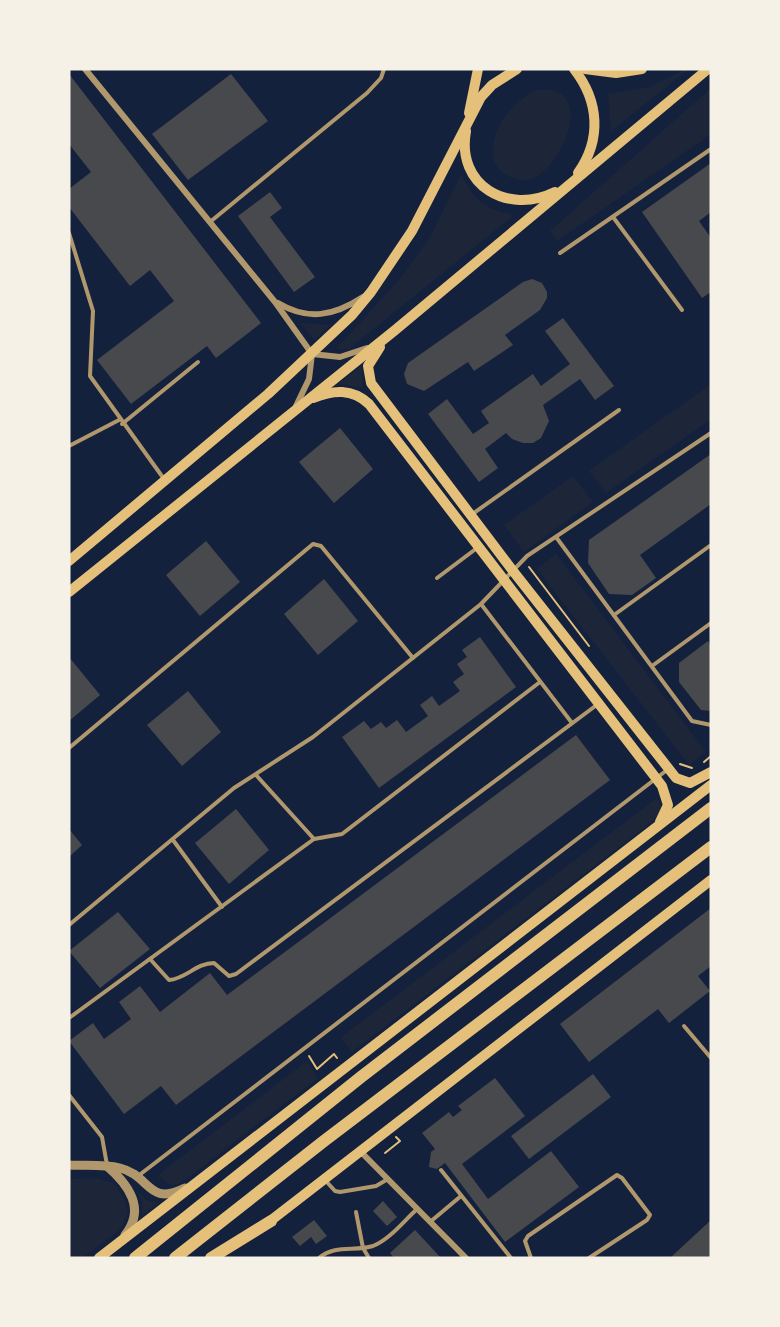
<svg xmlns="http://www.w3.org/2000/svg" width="780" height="1327" viewBox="0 0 780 1327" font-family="Rubik,sans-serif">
<rect width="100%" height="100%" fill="#14213d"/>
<g fill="#1d2539">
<polygon points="686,69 689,69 611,131 608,94 650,87"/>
<polygon points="710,89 711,134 557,241 550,231"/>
<path d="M536 90C542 90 550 89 555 91 593 103 553 185 521 180 483 174 488 137 508 113 516 103 525 96 536 90Z"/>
<path d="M461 174C477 203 482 208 514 215L349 349H336L404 274 431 235Z"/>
<polygon points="301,323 330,325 314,340"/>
<polygon points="361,366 363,388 339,384"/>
<polygon points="711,384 711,419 606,493 589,471"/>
<polygon points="573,476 593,502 524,552 504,525"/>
<polygon points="556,554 706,752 689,765 537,569"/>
<polygon points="657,798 662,809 653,821 352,1052 341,1037"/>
<polygon points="307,1061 318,1078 185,1180 177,1185 168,1184 158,1175"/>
<polygon points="95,1178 114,1183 124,1199 128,1213 121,1229 82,1258 69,1258 69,1179"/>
<polygon points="136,1189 146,1200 158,1203 142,1216 142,1202"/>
</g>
<g fill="#48494c">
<polygon points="69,74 261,323 216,358 207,346 131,404 97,360 174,301 150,270 130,286 69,207 69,189 91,172 69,144"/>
<polygon points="231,74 268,121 188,180 152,134"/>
<polygon points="711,163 711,212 699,221 711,238 711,292 702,298 642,212"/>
<polygon points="270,192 282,208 270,217 315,277 294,292 238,216"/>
<polygon points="532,279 542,283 547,292 547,298 540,310 505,335 513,345 474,371 468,362 424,391 407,384 404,374 408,363 523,282"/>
<polygon points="563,318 614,386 595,400 580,379 543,405 549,421 541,438 533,443 523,443 512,439 506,433 485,449 498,468 479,482 428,414 447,399 473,434 489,423 481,411 533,374 541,386 570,364 545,331"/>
<polygon points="340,428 373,469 334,503 299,462"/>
<polygon points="711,454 711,504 640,555 656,578 632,595 609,594 588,563 589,540"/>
<polygon points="206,541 240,582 200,616 166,575"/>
<polygon points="324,579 358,621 318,655 284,614"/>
<polygon points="480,637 516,687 379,788 342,737 364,721 371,729 381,722 386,728 397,720 406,732 428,716 420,705 432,696 439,706 460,691 453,682 464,674 457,664 467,657 462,650"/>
<polygon points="708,641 711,646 711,711 701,710 679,682 679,663"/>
<polygon points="69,657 100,695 69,721"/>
<polygon points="188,691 221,732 182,766 147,725"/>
<polygon points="576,735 610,780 176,1105 161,1086 124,1114 69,1041 93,1023 104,1039 131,1019 119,1002 140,986 160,1012 210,973 227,995"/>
<polygon points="236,809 269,850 229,884 195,843"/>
<polygon points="69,829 82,845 69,857"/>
<polygon points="711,908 711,966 698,976 710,991 669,1023 658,1009 589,1062 560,1024"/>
<polygon points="118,912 150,949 100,988 69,951"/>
<polygon points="593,1074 611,1097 529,1159 511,1136"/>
<polygon points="495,1078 525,1116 462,1164 488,1199 551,1151 579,1187 505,1242 445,1163 437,1169 429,1167 431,1152 435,1149 422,1133 449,1112 453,1117 462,1110 458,1106"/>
<polygon points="383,1201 397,1217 387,1226 373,1211"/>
<polygon points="314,1220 327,1236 316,1244 311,1237 300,1246 292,1237"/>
<polygon points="711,1220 711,1258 670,1258"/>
<polygon points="415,1230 441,1258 394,1258 390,1253"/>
</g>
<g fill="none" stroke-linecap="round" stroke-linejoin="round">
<g stroke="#e5c07b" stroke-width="2">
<polyline points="529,567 589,646"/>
<polyline points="704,762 711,756"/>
<polyline points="680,764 692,768"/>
<polyline points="309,1056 317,1069 334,1054 337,1058"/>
<polyline points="385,1153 400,1141 396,1137"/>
</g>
<g stroke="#b1986c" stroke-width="4">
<polyline points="613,217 682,310"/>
<polyline points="210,222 367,93 381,78 384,69"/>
<polyline points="69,233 93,311 90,376 164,479"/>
<polyline points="560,253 711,149"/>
<polyline points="122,424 198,362"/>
<polyline points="69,446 119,420"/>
<polyline points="471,515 619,410"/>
<polyline points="556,537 692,721 711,725"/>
<polyline points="437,578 477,548"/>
<polyline points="481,604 572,723"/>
<polyline points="614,615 711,545"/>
<polyline points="652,666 711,623"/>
<polyline points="69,748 313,544 321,546 413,658"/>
<polyline points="256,775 314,839"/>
<polyline points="173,840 222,907"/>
<polyline points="69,925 234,788 313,737 481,604 527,556 711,433"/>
<path d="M150 959 169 980C186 979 196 963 214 963L229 976 236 974 598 704"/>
<polyline points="69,1018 314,839 342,834 540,682"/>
<polyline points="684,1026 711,1058"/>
<polyline points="69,1095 102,1137 107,1165"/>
<polyline points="441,1170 511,1258"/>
<polyline points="138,1176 667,770"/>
<polyline points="325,1180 335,1191 340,1192 376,1186 388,1179"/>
<polyline points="356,1212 363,1248 369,1258"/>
<polyline points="430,1222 461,1196"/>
<path d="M319 1258C336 1244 354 1252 373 1246 389 1240 404 1221 416 1210"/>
<polyline points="531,1258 525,1241 528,1236 617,1175 622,1178 650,1215 647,1220 589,1258"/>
</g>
<g stroke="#b1986c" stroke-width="6">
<polyline points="85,69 275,302 312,354 309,379 296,406"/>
<path d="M278 303C308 321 334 316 363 297"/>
<polyline points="312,354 340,357 367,348"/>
<polyline points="360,1151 466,1258"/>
</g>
<g stroke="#b1986c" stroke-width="9">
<path d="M69 1165C85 1166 104 1164 120 1168 150 1175 148 1207 185 1188"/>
<path d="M107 1166C129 1185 146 1209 125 1235"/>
</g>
<g stroke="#e5c07b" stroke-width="10">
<path d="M574 69C599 101 602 139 578 173"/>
<polyline points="585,69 616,73 642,69"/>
<polyline points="469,113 478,69"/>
<path d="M466 131C456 186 508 215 555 192"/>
<polyline points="380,347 368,366 371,383 513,571 676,778 690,783 711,772"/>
<path d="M313 398C333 390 352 388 369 404L662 786 668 805 660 822"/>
<polyline points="69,561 268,394 352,315 371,292 412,231 481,97 492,85 517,69"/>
<polyline points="69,592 394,331 708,69"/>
<polyline points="265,1225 711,880"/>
<polyline points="99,1258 711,785"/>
</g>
<g stroke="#e5c07b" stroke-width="12">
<polyline points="135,1258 361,1077 711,808"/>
<polyline points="175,1258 324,1141 711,847"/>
<polyline points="211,1258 271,1221"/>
</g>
</g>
<rect width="780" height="1327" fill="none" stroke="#f6f1e7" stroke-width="141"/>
</svg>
